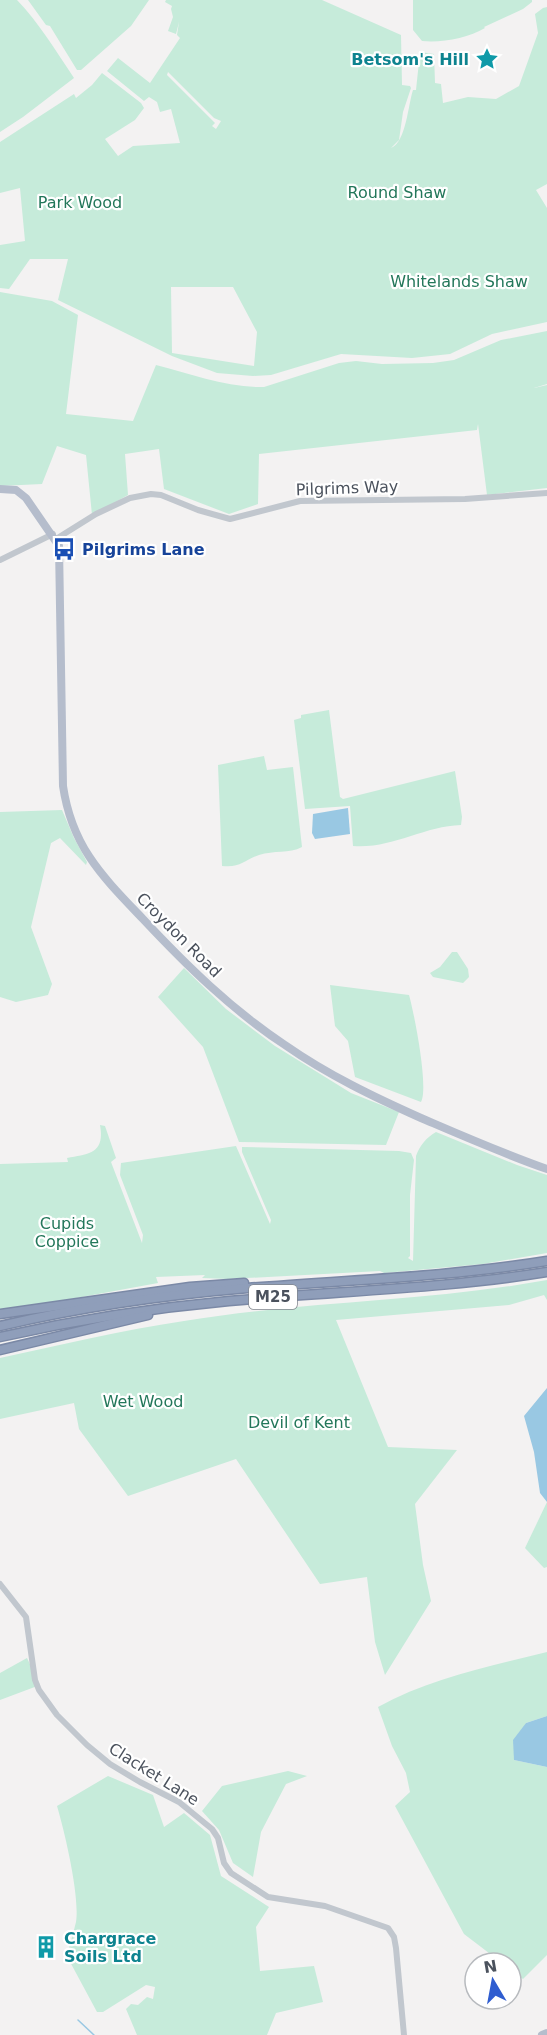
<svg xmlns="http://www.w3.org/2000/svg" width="547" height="2035" viewBox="0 0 547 2035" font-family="'DejaVu Sans',sans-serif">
<rect width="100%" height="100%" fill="#f3f2f2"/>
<g fill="#c6ebda" fill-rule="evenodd">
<path d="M0 0H17C39 23 56 51 74 78L23 117 0 132Z"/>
<polygon points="28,0 149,0 131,26 81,70 77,70 50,26 46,25"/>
<path d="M166 0H322L401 35 402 85 410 86 411 88 403 112 399 140 391 148C406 142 408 105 413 90H416L420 52 434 54 435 83 441 84 443 103 468 97 496 99 519 86 538 33 535 14 543 8 547 7V184L536 190 547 208V322L492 334 450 354 412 358 341 354 271 375 253 376 217 373 172 356 58 300 68 259H30L9 289 0 288V245L25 241 20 188 0 193V142L74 94 76 98 92 85 102 73 141 103 144 108 135 120 105 139 118 156 133 146 180 143 171 109 160 112 157 102 149 97 144 101 107 71 118 58 150 83 180 38 177 35 179 22 176 34 168 31 173 17 171 9 172 6 165 2ZM168 72 214 118 221 121 216 129 212 126 215 123 167 75ZM171 287H233L257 332 254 366 172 353Z"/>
<path d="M413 0H532V2L523 9 484 27 485 28C468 38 442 43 422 41L413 30Z"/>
<path d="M0 292 52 301 78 315 66 414 133 421 156 365C191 374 228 388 264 387L339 363 356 361 382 364 433 363 454 360 501 340 547 331V384L534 388 547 385V488L487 495 478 424 477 430 259 454 258 504 229 514 164 489 159 449 125 454 128 495 92 515 86 455 57 446 42 484 0 486Z"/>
<path d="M329 710 340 797 343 799 455 771 462 817 461 825C424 826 392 849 353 846L350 806 305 809 294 720 301 718V715Z"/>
<path d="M264 756 267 770 293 767 302 847C289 854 274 850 259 855 244 860 241 868 222 866L218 765Z"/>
<polygon points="62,810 74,838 87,862 86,865 60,838 51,843 31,927 52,984 48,995 16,1002 0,997 0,812"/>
<polygon points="452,952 457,952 468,969 469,977 463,983 433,977 430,973 440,967"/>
<polygon points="184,968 226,1009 275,1046 351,1093 399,1112 386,1145 239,1142 203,1047 158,997"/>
<path d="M330 985 409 995C414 1012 429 1088 421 1102L355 1077 348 1041 335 1026Z"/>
<path d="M100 1125 105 1126 116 1158 111 1162 142 1243 143 1235 120 1175 121 1163 236 1146 270 1224 271 1220 242 1152V1147L399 1151 411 1153 414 1160 410 1195V1256L408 1258 413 1261 416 1156C420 1145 426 1138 436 1132L517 1165 547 1175V1253L483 1264 384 1273 380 1271 228 1279 202 1278 205 1275 156 1277 158 1283 0 1312V1164L68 1162 67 1158C90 1154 105 1153 100 1125Z"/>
<path d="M547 1280V1300L544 1295 509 1305 336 1320 388 1447 457 1450 415 1504 423 1565 431 1601 385 1675 375 1642 367 1577 320 1584 236 1459 128 1496 79 1429 74 1403 0 1419V1358C61 1345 122 1330 184 1321 304 1301 427 1302 547 1280Z"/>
<polygon points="547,1502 547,1567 544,1568 525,1548"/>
<path d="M547 1652V1716L526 1723 514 1760 547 1767V1955L523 1979 511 1970V1963H502L464 1934 395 1806 410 1792 406 1773 392 1746 378 1707C430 1678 490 1666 547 1652Z"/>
<polygon points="27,1658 40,1685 0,1700 0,1673"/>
<polygon points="288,1771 307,1776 286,1784 261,1832 253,1877 233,1863 219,1830 202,1811 222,1786"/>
<path d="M108 1776 153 1795 164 1827 184 1813 210 1835 221 1876 269 1907 256 1927 260 1971 314 1966 323 2002 276 2013 267 2035H137L126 2009 131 2004 138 2005 147 1997 153 1999 155 1987 146 1985 103 2012H97L69 1960 66 1959C69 1947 73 1935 76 1922 80 1897 65 1833 57 1806Z"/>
</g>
<g fill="#99c8e3">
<polygon points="348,808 350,834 315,839 312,833 313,814"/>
<polygon points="547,1388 547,1502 540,1493 534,1452 524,1416"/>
<polygon points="547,1716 547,1767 514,1760 513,1740 526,1723"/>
</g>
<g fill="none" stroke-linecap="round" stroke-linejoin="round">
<polyline stroke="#99c8e3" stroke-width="1.5" points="78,2020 94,2035"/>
<g stroke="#7b89a6" stroke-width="11">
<g id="highway">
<polyline points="0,1314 190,1287 244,1283"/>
<path d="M0 1326C81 1307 164 1295 248 1288 348 1280 448 1277 547 1261"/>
<path d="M0 1337C76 1320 152 1308 229 1301 335 1291 442 1289 547 1272"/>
<polyline points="0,1350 148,1315"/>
</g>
</g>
<g stroke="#c1c7ce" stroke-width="6">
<polyline points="56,539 96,514 130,498 151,494 161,495 198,510 230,519 300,501 465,499 547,493"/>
<polyline points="0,560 53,534"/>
<polyline points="0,1584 26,1617 35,1680 39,1690 57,1715 87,1745 110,1764 140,1782 179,1802 212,1829 218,1838 224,1863 231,1873 268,1897 325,1906 388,1928 394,1937 396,1948 404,2035"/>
</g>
<g stroke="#b5bdcc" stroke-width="8">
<path d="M0 489 16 490 26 498 59 546 63 786C72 847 102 876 143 919 186 965 232 1010 285 1045 328 1075 374 1097 421 1118 463 1136 504 1154 547 1169"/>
<polyline points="542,2035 547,2033"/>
</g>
<use href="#highway" stroke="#8f9eba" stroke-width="8"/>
</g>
<defs>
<g id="sight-bare" transform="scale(1.8)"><path d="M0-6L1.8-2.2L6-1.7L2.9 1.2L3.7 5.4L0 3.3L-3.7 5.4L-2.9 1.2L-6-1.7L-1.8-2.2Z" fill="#0f9aa8" stroke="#fff" stroke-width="2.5" paint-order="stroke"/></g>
<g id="bus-bare" transform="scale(1.8)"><path d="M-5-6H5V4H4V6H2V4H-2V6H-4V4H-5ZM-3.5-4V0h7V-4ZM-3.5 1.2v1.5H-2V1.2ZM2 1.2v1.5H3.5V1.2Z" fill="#1a4fb4" stroke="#fff" stroke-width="2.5" paint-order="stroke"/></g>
<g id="building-bare" transform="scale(1.8)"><path d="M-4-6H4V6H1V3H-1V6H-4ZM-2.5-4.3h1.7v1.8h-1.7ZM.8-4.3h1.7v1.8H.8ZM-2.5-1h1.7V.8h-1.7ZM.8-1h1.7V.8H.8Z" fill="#0f9aa8" stroke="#fff" stroke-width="2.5" paint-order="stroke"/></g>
</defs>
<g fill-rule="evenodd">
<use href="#sight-bare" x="487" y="59"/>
<use href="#bus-bare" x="64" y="549"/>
<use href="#building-bare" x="46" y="1947"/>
</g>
<g text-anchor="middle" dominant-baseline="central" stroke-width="4.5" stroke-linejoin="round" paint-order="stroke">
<rect fill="#fff" stroke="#81868e" stroke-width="1.5" x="249" y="1285" width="48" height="24" rx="4.5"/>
<g font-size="15" font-weight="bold" fill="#4b525d">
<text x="273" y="1297">M25</text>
</g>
<g font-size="16" font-weight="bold" fill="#0d838f" stroke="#fff" text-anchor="end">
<text x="469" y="59">Betsom's Hill</text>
<text x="64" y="1938" text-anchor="start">Chargrace<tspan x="64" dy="18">Soils Ltd</tspan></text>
</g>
<g font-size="16" fill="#23775a" stroke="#fff">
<text x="397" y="192">Round Shaw</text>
<text x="80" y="202">Park Wood</text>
<text x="459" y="281">Whitelands Shaw</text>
<text x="67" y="1223">Cupids<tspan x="67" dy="18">Coppice</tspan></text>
<text x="143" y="1401">Wet Wood</text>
<text x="299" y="1422">Devil of Kent</text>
</g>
<g font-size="16" fill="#4b525d" stroke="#fff">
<text transform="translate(347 488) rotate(-2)">Pilgrims Way</text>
<text transform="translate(179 935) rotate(45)">Croydon Road</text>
<text transform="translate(154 1774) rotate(32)">Clacket Lane</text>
</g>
<g font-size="16" font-weight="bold" fill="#164399" stroke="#fff" text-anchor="start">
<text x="82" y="549">Pilgrims Lane</text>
</g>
</g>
<g transform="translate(493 1981) rotate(350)"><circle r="28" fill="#ffffff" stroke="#b7babe" stroke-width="1.5"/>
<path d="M0-4.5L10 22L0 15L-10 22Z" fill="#2f5dd0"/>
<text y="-9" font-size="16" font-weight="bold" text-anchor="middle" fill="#4b525d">N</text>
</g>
</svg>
